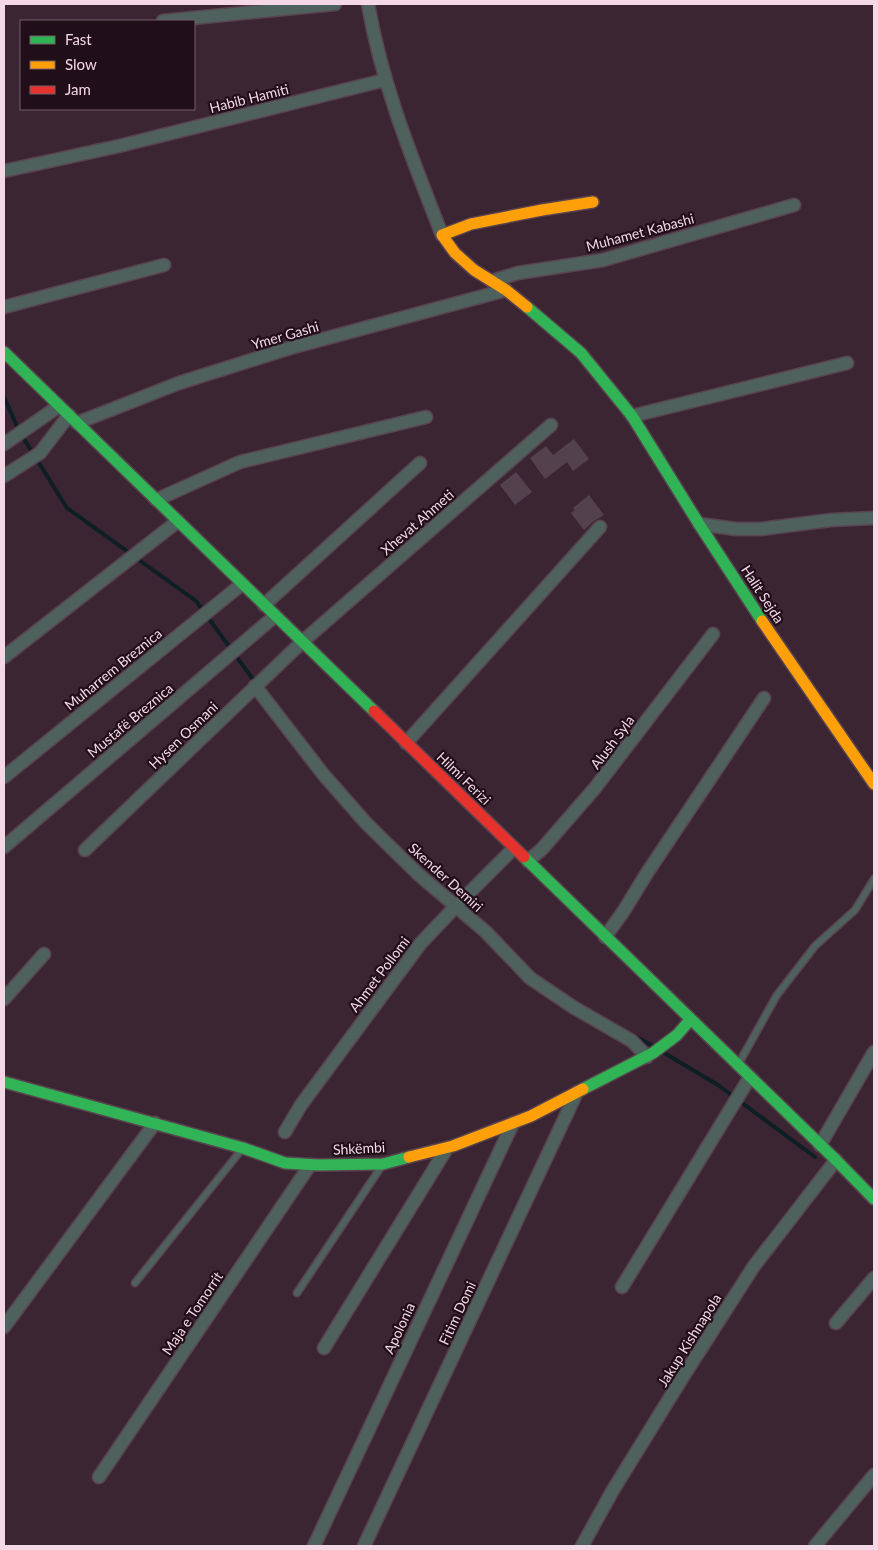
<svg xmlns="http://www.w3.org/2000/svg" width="878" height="1550" viewBox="0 0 878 1550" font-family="Lato,sans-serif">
<rect width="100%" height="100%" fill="#3c2533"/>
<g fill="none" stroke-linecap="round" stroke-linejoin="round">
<g stroke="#0e1e25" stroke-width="4">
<polyline points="4,397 19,431 67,508 196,601 255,682"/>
<polyline points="633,1035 653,1046"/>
<polyline points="661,1051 718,1085 815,1157"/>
</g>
</g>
<g fill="#53414e">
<polygon points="574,439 589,459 573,471 567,462 545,479 530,458 546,446 553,455"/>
<polygon points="516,472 532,492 515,505 500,485"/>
<polygon points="589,495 604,515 594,521 584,530 571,513 575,510 573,508"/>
</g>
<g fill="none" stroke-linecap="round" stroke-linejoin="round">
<g stroke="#58434f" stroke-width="9">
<g id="lane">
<polyline points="739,1063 777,995 815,946 855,910 874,879"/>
<polyline points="135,1283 242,1149"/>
<polyline points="297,1293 381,1167"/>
</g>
</g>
<g stroke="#58434f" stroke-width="15">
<g id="street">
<path d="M368 4C382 85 412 158 442 235"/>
<polyline points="163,21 335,4"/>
<polyline points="4,171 119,146 385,80"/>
<polyline points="492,281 518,273 603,260 794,205"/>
<polyline points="4,307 164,265"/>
<polyline points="632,416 847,363"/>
<polyline points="77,423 179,383 290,348 506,290"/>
<polyline points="4,444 59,406"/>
<polyline points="4,476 40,453 69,415"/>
<polyline points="156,500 240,462 426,417"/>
<polyline points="699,524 736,529 761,529 831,520 874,518"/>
<polyline points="264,605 420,463"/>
<polyline points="4,657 178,521"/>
<polyline points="255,686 323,774 366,823 418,874 486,932 530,978 573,1007 632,1041 647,1057"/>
<polyline points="406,743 600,527"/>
<polyline points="4,777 242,584"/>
<polyline points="4,847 275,616"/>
<polyline points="85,850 302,642 551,425"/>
<polyline points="528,861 542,849 595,788 713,634"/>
<polyline points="605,937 623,912 647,873 764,698"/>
<polyline points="4,999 44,954"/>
<polyline points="285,1132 301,1105 421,943 457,905 514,848"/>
<polyline points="820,1145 874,1052"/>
<polyline points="622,1287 750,1077"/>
<polyline points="836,1323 874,1278"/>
<polyline points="4,1327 155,1123"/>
<polyline points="324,1348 447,1148"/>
<polyline points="99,1477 310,1165"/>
<polyline points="314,1546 513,1123"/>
<polyline points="364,1546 577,1092"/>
<polyline points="582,1546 613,1490 684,1375 754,1266 836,1160"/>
<polyline points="815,1546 874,1475"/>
</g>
</g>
<g stroke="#58434f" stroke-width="14">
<g id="fast">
<polyline points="527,307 581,353 632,416 699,524 762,621"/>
<polyline points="4,352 374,711"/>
<polyline points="524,857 836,1160 874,1199"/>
<polyline points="4,1082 243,1148 285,1163 318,1165 383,1164 409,1157"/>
<polyline points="583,1089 653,1053 677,1035 690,1020"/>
</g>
</g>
<g stroke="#58434f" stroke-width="14">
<g id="slow">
<polyline points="527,307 506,290 474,270 455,253 442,235 471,224 542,210 593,202"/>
<polyline points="762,621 874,784"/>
<polyline points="409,1157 453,1146 531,1116 583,1089"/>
</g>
</g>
<g stroke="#58434f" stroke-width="14">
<polyline id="jam" points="374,711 524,857"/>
</g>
<use href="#lane" stroke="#4f615c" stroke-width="6"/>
<use href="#street" stroke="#4f615c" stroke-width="12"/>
<use href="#fast" stroke="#30b455" stroke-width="11"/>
<use href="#slow" stroke="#ff9f0a" stroke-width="11"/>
<use href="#jam" stroke="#e5322d" stroke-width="11"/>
</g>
<g text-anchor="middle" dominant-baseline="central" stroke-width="4.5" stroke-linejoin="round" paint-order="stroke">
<g font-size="14" fill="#f4d8e6" stroke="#200e19">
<text transform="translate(249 98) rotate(-14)">Habib Hamiti</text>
<text transform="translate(640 232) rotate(-15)">Muhamet Kabashi</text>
<text transform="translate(285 335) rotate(-16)">Ymer Gashi</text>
<text transform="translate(417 522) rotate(-41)">Xhevat Ahmeti</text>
<text transform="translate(763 594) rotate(57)">Halit Sejda</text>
<text transform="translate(113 669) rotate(-39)">Muharrem Breznica</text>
<text transform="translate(130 720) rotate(-40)">Mustafë Breznica</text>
<text transform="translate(183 735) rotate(-44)">Hysen Osmani</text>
<text transform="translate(612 742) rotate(-53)">Alush Syla</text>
<text transform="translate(464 778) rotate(44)">Hilmi Ferizi</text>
<text transform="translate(446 877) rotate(42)">Skender Demiri</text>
<text transform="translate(379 974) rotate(-53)">Ahmet Pollomi</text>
<text transform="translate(359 1148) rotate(-3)">Shkëmbi</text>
<text transform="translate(192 1313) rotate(-56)">Maja e Tomorrit</text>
<text transform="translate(457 1313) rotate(-65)">Fitim Domi</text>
<text transform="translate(399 1328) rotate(-65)">Apolonia</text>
<text transform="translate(689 1340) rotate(-58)">Jakup Kishnapola</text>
</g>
</g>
<rect width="878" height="1550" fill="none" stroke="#f4d8e6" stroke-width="10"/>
<rect x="20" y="20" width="175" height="90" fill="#200e19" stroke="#755f6b"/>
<rect x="30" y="36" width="25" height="8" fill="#30b455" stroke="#755f6b"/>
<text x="65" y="45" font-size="15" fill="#f4d8e6">Fast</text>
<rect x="30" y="61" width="25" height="8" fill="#ff9f0a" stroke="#755f6b"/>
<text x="65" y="70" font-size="15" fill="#f4d8e6">Slow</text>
<rect x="30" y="86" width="25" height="8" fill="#e5322d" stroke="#755f6b"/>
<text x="65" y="95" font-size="15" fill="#f4d8e6">Jam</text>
</svg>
